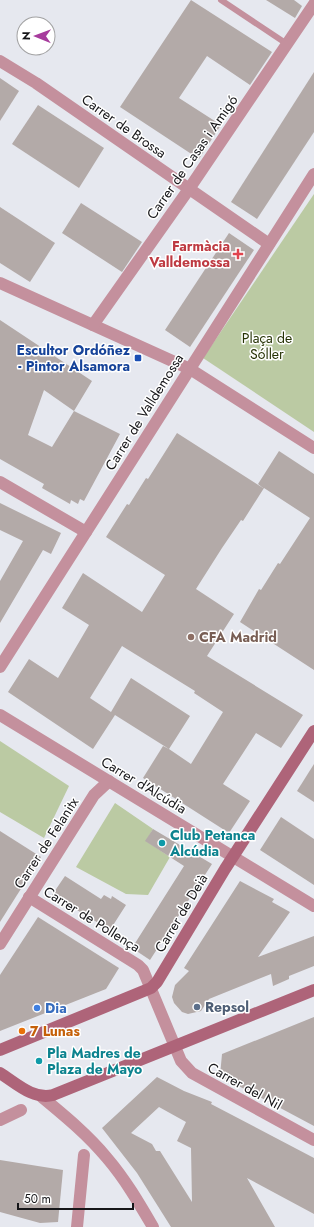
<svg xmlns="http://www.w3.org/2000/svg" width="314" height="1227" viewBox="0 0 314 1227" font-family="Jost,sans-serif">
<rect width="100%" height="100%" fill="#e6e8ef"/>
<g fill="#bbcaa3">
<polygon points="314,194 314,432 203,358"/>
<polygon points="0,741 69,786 44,838 0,812"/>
<polygon points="115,803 153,829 146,841 170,857 148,895 126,894 76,867"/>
</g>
<g fill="#b3aaa8" fill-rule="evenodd">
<polygon points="191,0 272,52 250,85 207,56 179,98 221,125 199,159 120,107"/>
<polygon points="266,0 294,0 302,6 295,18"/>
<polygon points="314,72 314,132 257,219 231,202"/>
<polygon points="0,78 19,91 0,121"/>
<polygon points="38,105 104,148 79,188 12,144"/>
<polygon points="81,203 142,242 122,272 62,233"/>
<polygon points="0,207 55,243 30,282 0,263"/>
<polygon points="229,233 254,250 190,347 165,330"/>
<path d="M0 320 92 381 74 411 120 434 84 501 80 499 78 504 71 500 70 504 42 488 44 484 0 459ZM44 390 74 411 52 447 28 435Z"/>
<path d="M177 433 263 488 258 484 279 451 314 474V670L240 622 259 589 261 590 278 563 280 564 310 518 264 488 243 521 241 520 222 548 196 589 234 614 207 656 303 715 281 748 256 733 223 784 250 801 229 833 143 778 163 746 169 749 115 715 93 749 8 692 29 659 58 678 89 625 62 608 83 573 142 612 165 575 106 537 127 504 129 505 146 478 148 479ZM122 646 195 691 194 693 223 712 191 764 169 749 190 716 131 678 111 712 90 698Z"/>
<polygon points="0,503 61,533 51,554 43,550 0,623 0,581 23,541 0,530"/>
<polygon points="314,764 314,802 297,791"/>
<polygon points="281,817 314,839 314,885 260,850"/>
<polygon points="153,829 212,864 150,960 132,948 184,866 145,841"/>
<polygon points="0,831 41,857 0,922"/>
<polygon points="65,876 101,899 104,895 111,899 112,896 126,905 110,930 52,895"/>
<polygon points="240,881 274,899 272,902 290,912 258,957 314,936 314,966 289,976 289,979 273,986 271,974 209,999 201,1011 188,1014 182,1012 174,1003 172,997 175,985 189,971 184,968"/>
<polygon points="38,917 119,968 106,989 0,1031 0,975"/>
<polygon points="314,1017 314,1126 220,1076 222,1054"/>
<path d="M157 1077 184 1091 212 1102 211 1104 314 1158V1214L247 1178 275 1227H171L137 1173 102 1128ZM159 1107 186 1122 177 1141 191 1148 192 1202 160 1151H156L152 1144 131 1133Z"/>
<polygon points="0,1160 63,1170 58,1222 40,1223 0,1212"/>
</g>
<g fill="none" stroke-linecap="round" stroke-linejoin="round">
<polyline stroke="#c4909d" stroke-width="6" points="221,0 287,44"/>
<g stroke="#c4909d" stroke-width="12">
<polyline points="0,61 36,83 269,244"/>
<polyline points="0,283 190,369 314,448"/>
<polyline points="93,325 189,189 314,4"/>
<polyline points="0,482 86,532"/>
<polyline points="0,667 314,174"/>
<polyline points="0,715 314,906"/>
<polyline points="29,897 138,965 143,970 181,1061 192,1073 314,1140"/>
<polyline points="0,944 94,795 109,781"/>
<path d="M42 1097C65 1116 88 1135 107 1158 125 1179 139 1203 153 1227"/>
<polyline points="0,1120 21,1110"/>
<polyline points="77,1227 84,1155"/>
</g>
<g stroke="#ae6479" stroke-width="12">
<polyline points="0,1050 151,988 157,982 225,869 314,731"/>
<path d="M0 1073C16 1083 33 1100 53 1095L314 990"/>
</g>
</g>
<path fill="#e0444e" stroke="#fff" stroke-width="1.5" d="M236 248h4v4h4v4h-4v4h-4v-4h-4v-4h4z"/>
<rect fill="#1a4fb4" stroke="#fff" stroke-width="1.5" x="134" y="354" width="8" height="8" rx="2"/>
<circle fill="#8d6e63" stroke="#fff" stroke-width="1.5" cx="191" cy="637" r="4"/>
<g fill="#0f9aa8" stroke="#fff" stroke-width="1.5">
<circle cx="162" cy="843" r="4"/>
<circle cx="39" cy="1061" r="4"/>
</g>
<circle fill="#5c6f8a" stroke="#fff" stroke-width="1.5" cx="197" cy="1007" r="4"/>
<circle fill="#3f7fe0" stroke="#fff" stroke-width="1.5" cx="37" cy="1008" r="4"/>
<circle fill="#e8710a" stroke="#fff" stroke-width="1.5" cx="22" cy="1031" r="4"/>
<g text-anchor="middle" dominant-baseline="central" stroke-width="3" stroke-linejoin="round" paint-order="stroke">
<g font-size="14" fill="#161619" stroke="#fff">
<text transform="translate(124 126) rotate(35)">Carrer de Brossa</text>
<text transform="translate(192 157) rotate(-55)">Carrer de Casas i Amigó</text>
<text transform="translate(144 412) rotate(-58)">Carrer de Valldemossa</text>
<text transform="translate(144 785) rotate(31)">Carrer d'Alcúdia</text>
<text transform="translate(46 843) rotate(-57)">Carrer de Felanitx</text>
<text transform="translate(181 913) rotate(-59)">Carrer de Deià</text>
<text transform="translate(92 919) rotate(32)">Carrer de Pollença</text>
<text transform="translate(245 1086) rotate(29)">Carrer del Nil</text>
</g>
<g font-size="14" font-weight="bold" fill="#be3a42" stroke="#fff" text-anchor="end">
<text x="230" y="246">Farmàcia<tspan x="230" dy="16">Valldemossa</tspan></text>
</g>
<g font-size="14" fill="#263305" stroke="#fff">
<text x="267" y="338">Plaça de<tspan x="267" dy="16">Sóller</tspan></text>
</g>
<g font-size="14" font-weight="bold" fill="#164399" stroke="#fff" text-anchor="end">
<text x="130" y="350">Escultor Ordóñez<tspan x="130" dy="16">- Pintor Alsamora</tspan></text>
</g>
<g font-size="14" font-weight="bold" fill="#785e54" stroke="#fff" text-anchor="start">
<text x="199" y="637">CFA Madrid</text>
</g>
<g font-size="14" font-weight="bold" fill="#0d838f" stroke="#fff" text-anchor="start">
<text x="170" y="835">Club Petanca<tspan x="170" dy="16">Alcúdia</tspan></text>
<text x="47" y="1053">Pla Madres de<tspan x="47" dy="16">Plaza de Mayo</tspan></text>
</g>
<g font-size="14" font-weight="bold" fill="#4e5e75" stroke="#fff" text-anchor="start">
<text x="205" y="1007">Repsol</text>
</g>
<g font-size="14" font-weight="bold" fill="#366cbe" stroke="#fff" text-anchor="start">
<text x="45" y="1008">Dia</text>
</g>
<g font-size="14" font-weight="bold" fill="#c56008" stroke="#fff" text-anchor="start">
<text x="30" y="1031">7 Lunas</text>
</g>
</g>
<g transform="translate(36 36) rotate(271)"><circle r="19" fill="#ffffff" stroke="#a2a2a3"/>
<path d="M0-3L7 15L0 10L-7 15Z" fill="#a73c9d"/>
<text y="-6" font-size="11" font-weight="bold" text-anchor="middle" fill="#161619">N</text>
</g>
<path d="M18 1203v6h115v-6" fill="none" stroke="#161619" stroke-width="2"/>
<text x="24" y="1203" font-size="12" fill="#161619" stroke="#ffffff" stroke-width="3" paint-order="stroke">50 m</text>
</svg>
